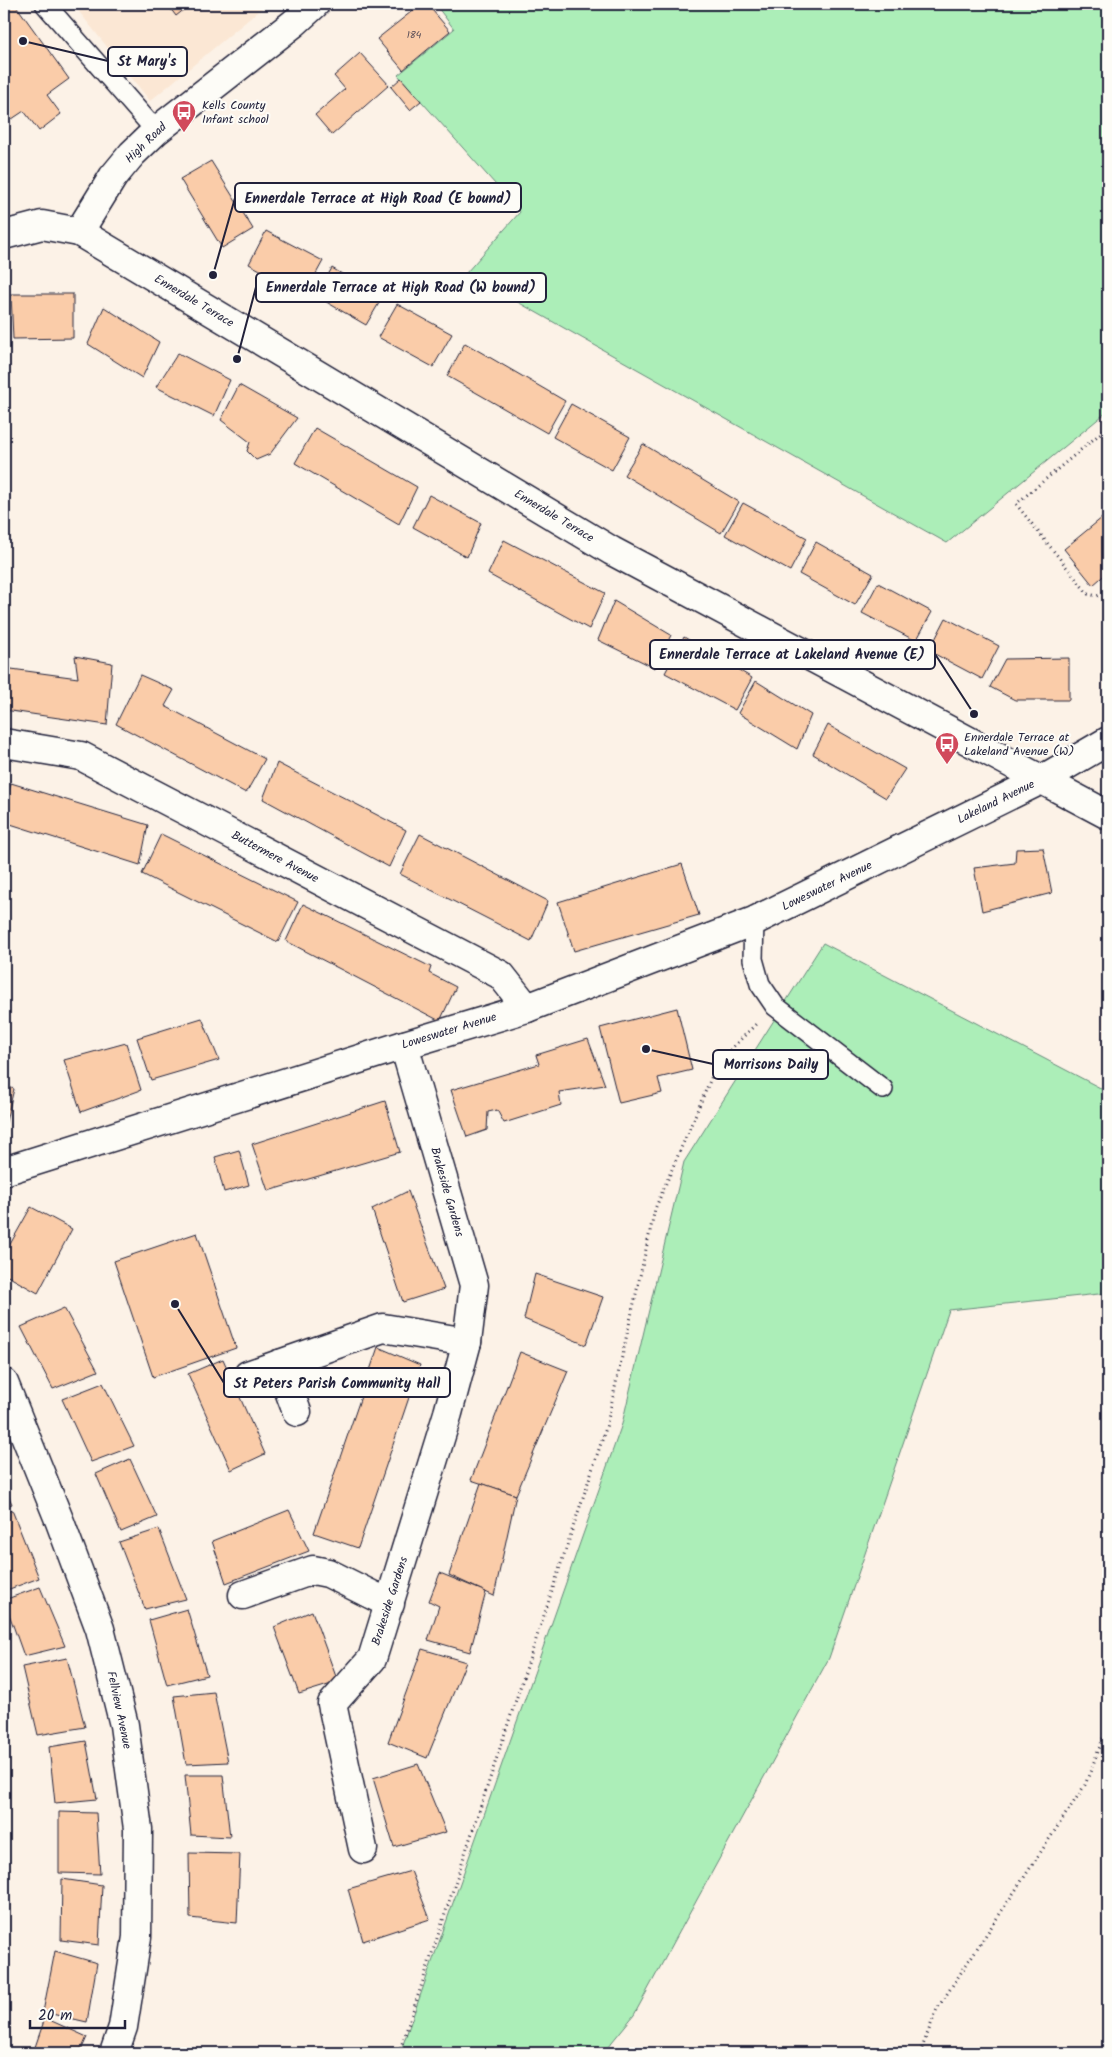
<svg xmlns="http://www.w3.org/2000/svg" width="1112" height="2057" viewBox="0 0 1112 2057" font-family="Kalam,sans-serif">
<rect width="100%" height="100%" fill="#fcf2e7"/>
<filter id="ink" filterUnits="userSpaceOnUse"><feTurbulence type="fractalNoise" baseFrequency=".02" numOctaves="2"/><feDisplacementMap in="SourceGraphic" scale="10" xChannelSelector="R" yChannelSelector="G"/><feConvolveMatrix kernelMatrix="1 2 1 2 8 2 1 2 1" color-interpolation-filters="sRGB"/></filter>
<g filter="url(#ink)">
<polygon fill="#fbe7d4" points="73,4 267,4 150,101"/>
<g fill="#aceeb8" stroke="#67887a">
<polygon points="435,4 1108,4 1108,411 947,543 466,273 520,212 398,75 454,29"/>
<polygon points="823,943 1108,1092 1108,1293 949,1310 829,1658 634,2015 603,2053 400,2053 622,1424 684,1162"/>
</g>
<g fill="#facca9" stroke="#22223b">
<polygon points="4,4 15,4 69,79 47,95 61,114 39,131 24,111 12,119 4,108"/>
<polygon points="167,4 191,4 176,16"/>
<polygon points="421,4 427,4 450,31 403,70 377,39"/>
<polygon points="360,53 389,85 332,135 315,115 345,89 334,76"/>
<polygon points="401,78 421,101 410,110 391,87"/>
<polygon points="211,161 253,229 222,248 180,179"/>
<polygon points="266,231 323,261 305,294 249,264"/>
<polygon points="332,268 382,298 366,325 316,296"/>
<polygon points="11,294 73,294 73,338 13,339"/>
<polygon points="397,304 452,334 433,367 378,337"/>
<polygon points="104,307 159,342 142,378 88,344"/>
<polygon points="465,343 565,401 547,433 447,376"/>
<polygon points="178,353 230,380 214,416 156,387"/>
<polygon points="239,385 297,418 270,454 256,460 247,451 250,442 221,420"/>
<polygon points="571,404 630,437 612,470 553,437"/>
<polygon points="315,428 417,487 399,524 295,463"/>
<polygon points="643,444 739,502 721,533 624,475"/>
<polygon points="429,495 481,523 467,557 413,527"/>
<polygon points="743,503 807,538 790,571 725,535"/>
<polygon points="1108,513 1108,572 1093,585 1064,549"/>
<polygon points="504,540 605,593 589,629 488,574"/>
<polygon points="816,542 873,574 855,605 799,574"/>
<polygon points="878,583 932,612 916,641 862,613"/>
<polygon points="614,601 671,635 655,668 598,640"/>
<polygon points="946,618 999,646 982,679 929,651"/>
<polygon points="684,637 752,678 735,710 665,673"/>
<polygon points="75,656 112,663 107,725 4,710 4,668 78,678"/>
<polygon points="1069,658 1069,700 1015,700 990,687 1005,659"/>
<polygon points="140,675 174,690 165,706 265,759 246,793 116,724"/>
<polygon points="756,681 811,715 797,749 738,713"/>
<polygon points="828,725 905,769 886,798 813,754"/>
<polygon points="277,763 406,830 389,867 263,799"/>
<polygon points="11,783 148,825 140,865 4,822 4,809"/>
<polygon points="161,834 298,902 278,942 142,874"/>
<polygon points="420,834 548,901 531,941 400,874"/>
<polygon points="1043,848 1052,893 982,911 974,868 1015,863 1016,849"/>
<polygon points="682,864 699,915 574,951 558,902"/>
<polygon points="303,904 431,967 429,973 456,987 440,1021 286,941"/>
<polygon points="677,1008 692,1070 658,1078 662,1093 619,1103 600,1028"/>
<polygon points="202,1018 219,1060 151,1080 137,1038"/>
<polygon points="588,1039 605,1085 559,1092 561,1105 504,1123 497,1110 488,1112 487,1130 467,1137 451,1090 539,1064 536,1055"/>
<polygon points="126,1043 141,1090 81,1112 64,1060"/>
<polygon points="4,1085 14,1089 4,1129"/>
<polygon points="385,1101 400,1152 268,1191 252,1144"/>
<polygon points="239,1150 249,1185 224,1192 215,1157"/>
<polygon points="408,1191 444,1289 403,1302 372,1209"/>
<polygon points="31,1207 72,1229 38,1293 4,1274 4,1255"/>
<polygon points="197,1233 236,1348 153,1377 114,1261"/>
<polygon points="535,1274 603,1297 586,1345 524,1319"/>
<polygon points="64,1308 98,1371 53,1389 21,1327"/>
<polygon points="378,1347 420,1365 358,1548 314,1533"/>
<polygon points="520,1352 568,1371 516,1495 471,1480"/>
<polygon points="223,1359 265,1454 231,1470 188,1374"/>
<polygon points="103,1383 134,1446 91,1462 62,1399"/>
<polygon points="130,1459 157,1517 121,1532 96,1474"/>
<polygon points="481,1483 516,1495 494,1596 449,1575"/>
<polygon points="4,1485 12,1504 4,1507"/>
<polygon points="12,1510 39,1578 4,1591 4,1513"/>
<polygon points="289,1510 309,1551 226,1583 212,1541"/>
<polygon points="159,1529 186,1599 145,1609 119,1542"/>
<polygon points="440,1573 486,1592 470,1652 428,1640 439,1606 429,1601"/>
<polygon points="40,1587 65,1646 24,1656 4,1600"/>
<polygon points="187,1609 207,1675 167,1685 149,1620"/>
<polygon points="312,1611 338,1682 299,1694 274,1627"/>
<polygon points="422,1649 466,1662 427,1758 388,1742"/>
<polygon points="67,1658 85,1727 38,1735 22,1667"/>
<polygon points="214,1692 228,1762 186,1764 174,1696"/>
<polygon points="86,1741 97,1799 55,1803 49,1747"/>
<polygon points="418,1764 446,1832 394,1847 373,1778"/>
<polygon points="185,1775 223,1775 230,1837 191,1835"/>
<polygon points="59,1812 96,1813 100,1874 59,1873"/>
<polygon points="189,1853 240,1854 237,1923 190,1918"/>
<polygon points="411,1871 430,1919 363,1941 348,1889"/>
<polygon points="62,1879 102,1885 99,1945 61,1940"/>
<polygon points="55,1951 97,1963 87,2022 43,2012"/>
<polygon points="45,2018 87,2037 80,2053 33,2053"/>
</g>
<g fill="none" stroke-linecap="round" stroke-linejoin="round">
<g stroke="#22223b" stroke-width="22">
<g id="service">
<polyline points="45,4 156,131"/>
<polyline points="754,921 753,959 760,984 775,1006 883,1089"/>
</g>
</g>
<g stroke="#22223b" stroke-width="31">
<g id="minor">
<polyline points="4,743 81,756 501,975 527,1008"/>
<polyline points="4,1171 404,1045 527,1008 754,921 1041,780 1108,741"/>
<polyline points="279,1364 297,1412"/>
<polyline points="248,1375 383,1328 467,1342"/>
<polyline points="4,1383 60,1522 100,1629 124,1725 138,1829 137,1937 123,2027 114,2053"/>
<polyline points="243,1595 313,1570 328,1573 390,1604"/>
<polyline points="363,1849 332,1704 372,1659 448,1413 467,1342 474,1285 404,1045"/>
</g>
</g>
<g stroke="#22223b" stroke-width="31">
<g id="tertiary">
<polyline points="79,232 113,177 132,154 156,131 294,23 315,4"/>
<polyline points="4,235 42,225 79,232 612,551 1108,815"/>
</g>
</g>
<g stroke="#22223b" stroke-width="3" stroke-dasharray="1 4" stroke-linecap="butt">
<polyline points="1108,427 1016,504 1088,594 1097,596 1108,591"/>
<polyline points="399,2053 606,1428 655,1209 718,1062 756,1024"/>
<polyline points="920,2053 937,2009 1085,1785 1108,1726"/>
</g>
<use href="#service" stroke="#fdfcf7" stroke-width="19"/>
<use href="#minor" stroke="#fdfcf7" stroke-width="28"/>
<use href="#tertiary" stroke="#fdfcf7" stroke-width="28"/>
</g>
</g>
<defs>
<g id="bus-pin" transform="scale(1.25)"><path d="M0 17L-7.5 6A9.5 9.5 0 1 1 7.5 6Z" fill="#d1495b" stroke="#fdfcf7"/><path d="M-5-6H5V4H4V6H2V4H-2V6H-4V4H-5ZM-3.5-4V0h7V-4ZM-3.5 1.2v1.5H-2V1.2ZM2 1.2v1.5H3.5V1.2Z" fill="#fff"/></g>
</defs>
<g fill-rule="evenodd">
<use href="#bus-pin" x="184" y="112"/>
<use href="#bus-pin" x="947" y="744"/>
</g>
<g text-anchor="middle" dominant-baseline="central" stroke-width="4" stroke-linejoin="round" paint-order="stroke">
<g font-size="10" fill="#584c56">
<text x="414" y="35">184</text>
</g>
<g font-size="12" fill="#22223b" stroke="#fdfcf7" text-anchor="start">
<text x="202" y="105">Kells County<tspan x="202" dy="14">Infant school</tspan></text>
<text x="964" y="737">Ennerdale Terrace at<tspan x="964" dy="14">Lakeland Avenue (W)</tspan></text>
</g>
<g font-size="12" fill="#22223b" stroke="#fdfcf7">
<text transform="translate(146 143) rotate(-44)">High Road</text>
<text transform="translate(194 301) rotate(31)">Ennerdale Terrace</text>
<text transform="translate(554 516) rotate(31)">Ennerdale Terrace</text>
<text transform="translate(996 802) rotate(-26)">Lakeland Avenue</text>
<text transform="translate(275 857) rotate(28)">Buttermere Avenue</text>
<text transform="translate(827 886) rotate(-26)">Loweswater Avenue</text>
<text transform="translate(449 1031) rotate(-17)">Loweswater Avenue</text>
<text transform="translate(447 1192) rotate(74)">Brakeside Gardens</text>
<text transform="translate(390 1601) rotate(-72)">Brakeside Gardens</text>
<text transform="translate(119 1710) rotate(78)">Fellview Avenue</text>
</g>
</g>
<path fill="none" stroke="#22223b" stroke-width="2" d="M23 41L108 61M213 275L235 198M237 359L256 287M974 714L935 654M646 1049L713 1064M175 1304L224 1383"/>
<g fill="#22223b" stroke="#fdfcf7" stroke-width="2">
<circle cx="23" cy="41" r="5"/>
<circle cx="213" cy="275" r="5"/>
<circle cx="237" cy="359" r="5"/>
<circle cx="974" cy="714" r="5"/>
<circle cx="646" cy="1049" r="5"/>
<circle cx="175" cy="1304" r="5"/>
</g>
<g fill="#fdfcf7" stroke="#22223b" stroke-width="2">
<rect x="108" y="47" width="79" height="29" rx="5"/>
<rect x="235" y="183" width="286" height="29" rx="5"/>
<rect x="256" y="273" width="290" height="29" rx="5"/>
<rect x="650" y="640" width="285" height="29" rx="5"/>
<rect x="713" y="1050" width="115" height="29" rx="5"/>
<rect x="224" y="1368" width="226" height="29" rx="5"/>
</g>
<g font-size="14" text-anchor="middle" font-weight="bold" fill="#22223b">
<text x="147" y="66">St Mary's</text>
<text x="378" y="203">Ennerdale Terrace at High Road (E bound)</text>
<text x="401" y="292">Ennerdale Terrace at High Road (W bound)</text>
<text x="792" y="659">Ennerdale Terrace at Lakeland Avenue (E)</text>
<text x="771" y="1069">Morrisons Daily</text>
<text x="337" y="1388">St Peters Parish Community Hall</text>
</g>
<rect width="1112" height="2057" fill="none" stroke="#fdfcf7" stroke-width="20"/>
<rect x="10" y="10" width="1092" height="2037" fill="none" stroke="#22223b" stroke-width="2" filter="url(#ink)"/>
<path d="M30 2020v8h95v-8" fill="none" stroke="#22223b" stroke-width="2.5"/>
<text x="38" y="2020" font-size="15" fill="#22223b" stroke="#fdfcf7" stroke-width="4" paint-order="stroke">20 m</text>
</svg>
